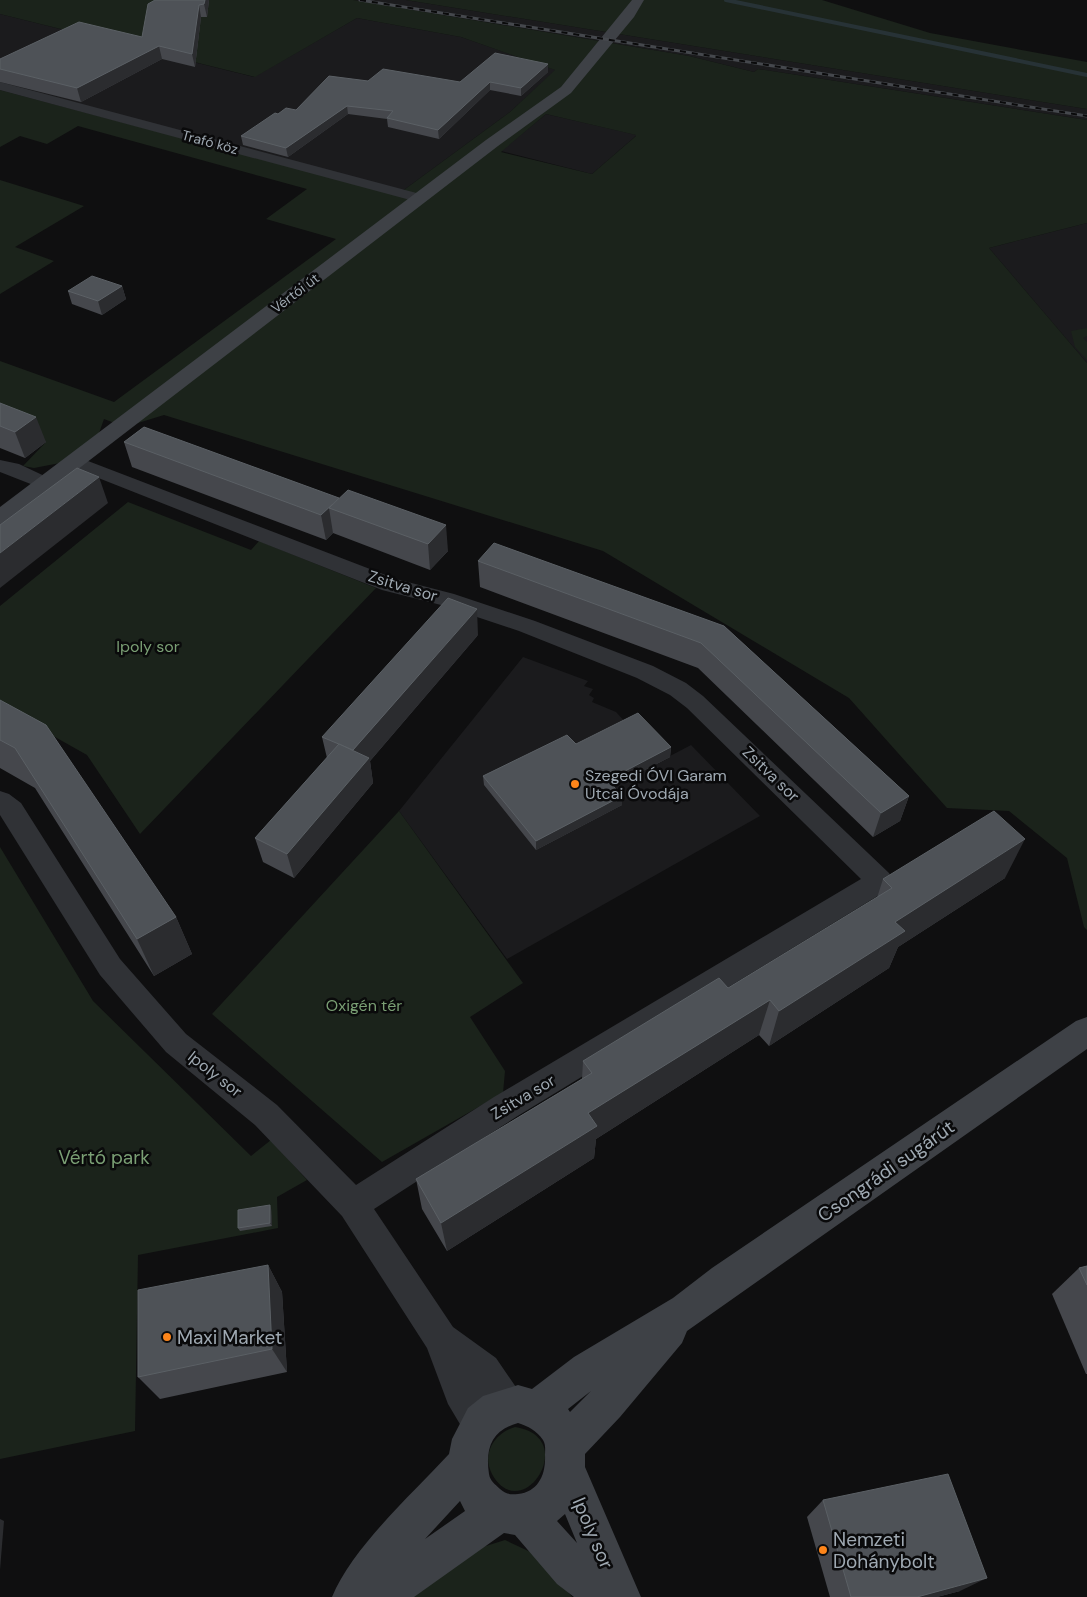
<svg xmlns="http://www.w3.org/2000/svg" width="1087" height="1597" viewBox="0 0 1087 1597" font-family="'DM Sans',sans-serif">
<rect width="100%" height="100%" fill="#0f0f10"/>
<g fill="#1b1b1d">
<polygon points="353,0 406,0 1087,109 1087,120 758,69 754,72 689,56"/>
<polygon points="0,14 254,77 357,18 461,37 556,70 510,112 397,195 0,90"/>
<polygon points="546,114 637,135 592,174 501,151"/>
<polygon points="1087,223 1087,363 989,248"/>
<polygon points="523,657 588,681 584,686 593,689 589,695 594,698 592,702 616,712 629,726 670,756 691,745 760,816 507,959 399,811"/>
</g>
<g fill="#1b231b" fill-rule="evenodd">
<path d="M0 0H353L689 56 754 72 758 69 1087 120V223L989 248 1087 363V930L1084 927 1067 858 1009 811 947 808 849 698 603 551 164 415 125 427 104 419 98 436 60 463 34 468 23 466 46 442 0 425V361L114 402 336 239 266 219 307 189 78 126 47 144 20 136 0 147V90L397 195 510 112 555 70 461 37 357 18 255 77 0 14ZM546 114 636 135V136L592 174 501 152Z"/>
<polygon points="406,0 822,0 930,33 1087,62 1087,109"/>
<polygon points="0,180 84,206 15,247 54,261 0,294"/>
<polygon points="1087,328 1087,336 1083,338 1087,342 1087,360 1075,347 1071,331"/>
<polygon points="128,502 251,550 259,541 376,588 140,834 87,755 0,706 0,606"/>
<polygon points="399,811 523,983 470,1017 505,1071 503,1093 382,1162 212,1014"/>
<polygon points="0,847 93,1001 251,1156 271,1140 307,1180 277,1197 278,1228 138,1255 135,1431 0,1459"/>
<path d="M515 1427C581 1437 522 1528 492 1474 481 1453 495 1433 515 1427Z"/>
<polygon points="505,1540 539,1556 572,1597 408,1597 470,1551"/>
</g>
<g fill="none" stroke-linecap="round" stroke-linejoin="round">
<polyline stroke="#273236" stroke-width="4" points="726,0 1087,75"/>
<g fill="#303236" fill-rule="evenodd">
<polygon points="0,82 424,195 427,198 424,201 414,201 0,90"/>
<polygon points="75,456 396,579 454,594 535,621 653,666 686,683 703,696 889,873 893,881 889,889 516,1117 374,1209 453,1327 496,1358 520,1393 526,1405 520,1417 508,1423 496,1417 490,1410 497,1424 491,1436 479,1442 467,1436 448,1404 427,1348 342,1216 255,1125 166,1052 100,975 0,815 0,791 9,794 21,803 120,959 186,1034 277,1105 356,1185 494,1097 861,879 687,708 670,695 637,678 519,631 441,605 382,590 68,466 65,462 68,458"/>
<polygon points="0,460 19,464 53,480 56,484 53,488 46,490 0,472"/>
</g>
<g fill="#3e4146" fill-rule="evenodd">
<polygon points="632,0 644,0 634,17 571,93 498,146 8,523 0,525 0,507 486,140 561,87"/>
<path d="M1087 1017V1049L687 1331 682 1343 620 1417 585 1454V1467L641 1597H574L557 1584 515 1535 504 1533 414 1597H332C352 1548 412 1494 449 1454L452 1439 468 1408 483 1396 518 1385 532 1389 574 1357 673 1298 712 1268 1076 1021ZM591 1391 570 1412 568 1409ZM518 1423C528 1426 537 1431 543 1440 546 1445 545 1450 545 1455 546 1475 538 1492 518 1494 510 1495 506 1494 500 1489 495 1484 490 1481 489 1474 485 1448 492 1430 518 1423ZM460 1501 465 1511 425 1539ZM565 1514 577 1543 557 1521Z"/>
</g>
<g stroke="#45484d" stroke-width="3">
<polyline id="rail" points="360,0 1087,116"/>
</g>
<use href="#rail" stroke="#0a0a0b" stroke-width="2" stroke-dasharray="6" stroke-linecap="butt"/>
</g>
<g fill="#45474c">
<polygon points="155,0 209,0 207,17 201,17 195,67 162,59 81,102 0,82 0,59 142,37"/>
<polygon points="548,72 521,96 490,90 439,139 388,127 387,119 348,114 288,157 243,145 241,136 278,114 296,110 368,81 460,82"/>
<polygon points="122,286 126,299 102,315 72,304 68,291"/>
<polygon points="0,403 46,442 25,458 0,448"/>
<polygon points="144,427 448,551 430,570 333,533 326,540 132,467 124,442"/>
<polygon points="478,561 724,626 909,796 900,821 873,837 698,668 480,587"/>
<polygon points="478,635 370,761 373,783 294,878 263,862 255,838 327,758 322,737"/>
<polygon points="0,700 176,917 192,954 154,976 35,788 0,768"/>
<polygon points="671,747 670,757 614,786 622,805 536,850 484,785 483,776"/>
<polygon points="1005,878 898,947 889,968 769,1046 759,1035 596,1139 594,1158 447,1251 422,1209 416,1179 582,1079 583,1061 728,988 877,898 883,879"/>
<polygon points="271,1208 272,1226 240,1231 238,1228"/>
<polygon points="268,1265 282,1292 287,1372 160,1399 138,1377"/>
<polygon points="1087,1266 1087,1374 1086,1374 1052,1294 1079,1268"/>
<polygon points="823,1500 960,1591 937,1597 830,1597 807,1517"/>
</g>
<g fill="#2b2c2f">
<polygon points="205,0 209,0 207,17 204,4"/>
<polygon points="199,5 201,17 195,67 192,54"/>
<polygon points="159,46 162,59 81,102 77,88"/>
<polygon points="548,64 548,72 521,96 521,88"/>
<polygon points="490,82 490,90 439,139 438,130"/>
<polygon points="347,106 348,114 288,157 286,148"/>
<polygon points="122,286 126,299 102,315 98,301"/>
<polygon points="36,417 46,442 25,458 15,432"/>
<polygon points="99,477 108,503 0,588 0,553"/>
<polygon points="329,508 333,533 326,540 321,515"/>
<polygon points="446,525 448,551 430,570 428,544"/>
<polygon points="477,609 478,635 370,761 373,783 294,878 287,854 353,750"/>
<polygon points="671,747 670,757 608,789 608,780"/>
<polygon points="622,796 622,805 536,850 536,841"/>
<polygon points="909,796 900,821 873,837 881,813"/>
<polygon points="1025,839 1005,878 898,947 889,968 769,1046 779,1011 895,922"/>
<polygon points="176,917 192,954 154,976 137,939"/>
<polygon points="770,1000 759,1035 596,1139 594,1158 447,1251 441,1223 588,1113"/>
<polygon points="270,1205 271,1208 272,1226 270,1223"/>
<polygon points="268,1265 282,1292 287,1372 272,1349"/>
<polygon points="0,1519 4,1521 0,1570"/>
<polygon points="987,1578 960,1591 937,1597 917,1597"/>
</g>
<g fill="#4e5257" stroke="#5b6065">
<polygon points="155,0 205,0 204,4 199,5 192,54 159,46 77,88 0,69 0,59 79,22 142,37 148,4"/>
<polygon points="495,53 548,64 521,88 490,82 438,130 387,118 393,111 347,106 286,148 241,136 275,113 278,114 286,108 296,110 329,76 368,81 383,69 460,82"/>
<polygon points="92,276 122,286 98,301 68,291"/>
<polygon points="0,403 36,417 15,432 0,426"/>
<polygon points="144,427 339,498 321,515 124,442"/>
<polygon points="77,468 99,477 0,553 0,525"/>
<polygon points="348,490 446,525 428,544 329,508"/>
<polygon points="494,543 724,626 909,796 881,813 701,643 478,561"/>
<polygon points="448,598 477,609 353,750 322,737"/>
<polygon points="0,700 46,725 176,917 137,939 15,748 0,740"/>
<polygon points="638,713 671,747 608,780 622,796 536,841 483,776 567,735 576,744"/>
<polygon points="339,744 369,758 287,854 255,838"/>
<polygon points="994,811 1025,839 895,922 905,931 779,1011 770,1000 588,1113 597,1126 441,1223 416,1179 592,1073 583,1061 719,978 728,988 892,888 883,879"/>
<polygon points="270,1205 270,1223 238,1228 238,1210"/>
<polygon points="268,1265 272,1349 138,1377 138,1290"/>
<polygon points="1087,1266 1087,1285 1079,1268"/>
<polygon points="948,1474 987,1578 917,1597 851,1597 823,1500"/>
</g>
<g fill="#fd851a" stroke="#0a0a0b" stroke-width="2">
<circle cx="575" cy="784" r="5"/>
<circle cx="167" cy="1337" r="5"/>
<circle cx="823" cy="1550" r="5"/>
</g>
<g text-anchor="middle" dominant-baseline="central" stroke-width="5" stroke-linejoin="round" paint-order="stroke">
<g font-size="14" fill="#9fa9b2" stroke="#0a0a0b">
<text transform="translate(210 142) rotate(15)">Trafó köz</text>
<text transform="translate(295 293) rotate(-37)">Vértói út</text>
</g>
<g font-size="16" fill="#9fa9b2" stroke="#0a0a0b">
<text transform="translate(403 586) rotate(17)">Zsitva sor</text>
<text transform="translate(771 774) rotate(44)">Zsitva sor</text>
<text transform="translate(215 1074) rotate(38)">Ipoly sor</text>
<text transform="translate(523 1097) rotate(-31)">Zsitva sor</text>
</g>
<g font-size="16" fill="#7a9f74" stroke="#0a0a0b">
<text x="148" y="646">Ipoly sor</text>
<text x="364" y="1005">Oxigén tér</text>
</g>
<g font-size="16" fill="#9fa9b2" stroke="#0a0a0b" text-anchor="start">
<text x="585" y="775">Szegedi ÓVI Garam<tspan x="585" dy="18">Utcai Óvodája</tspan></text>
</g>
<g font-size="19" fill="#7a9f74" stroke="#0a0a0b">
<text x="104" y="1157">Vértó park</text>
</g>
<g font-size="19" fill="#9fa9b2" stroke="#0a0a0b">
<text transform="translate(886 1171) rotate(-35)">Csongrádi sugárút</text>
<text transform="translate(593 1533) rotate(67)">Ipoly sor</text>
</g>
<g font-size="19" fill="#9fa9b2" stroke="#0a0a0b" text-anchor="start">
<text x="177" y="1337">Maxi Market</text>
<text x="833" y="1539">Nemzeti<tspan x="833" dy="22">Dohánybolt</tspan></text>
</g>
</g>
</svg>
